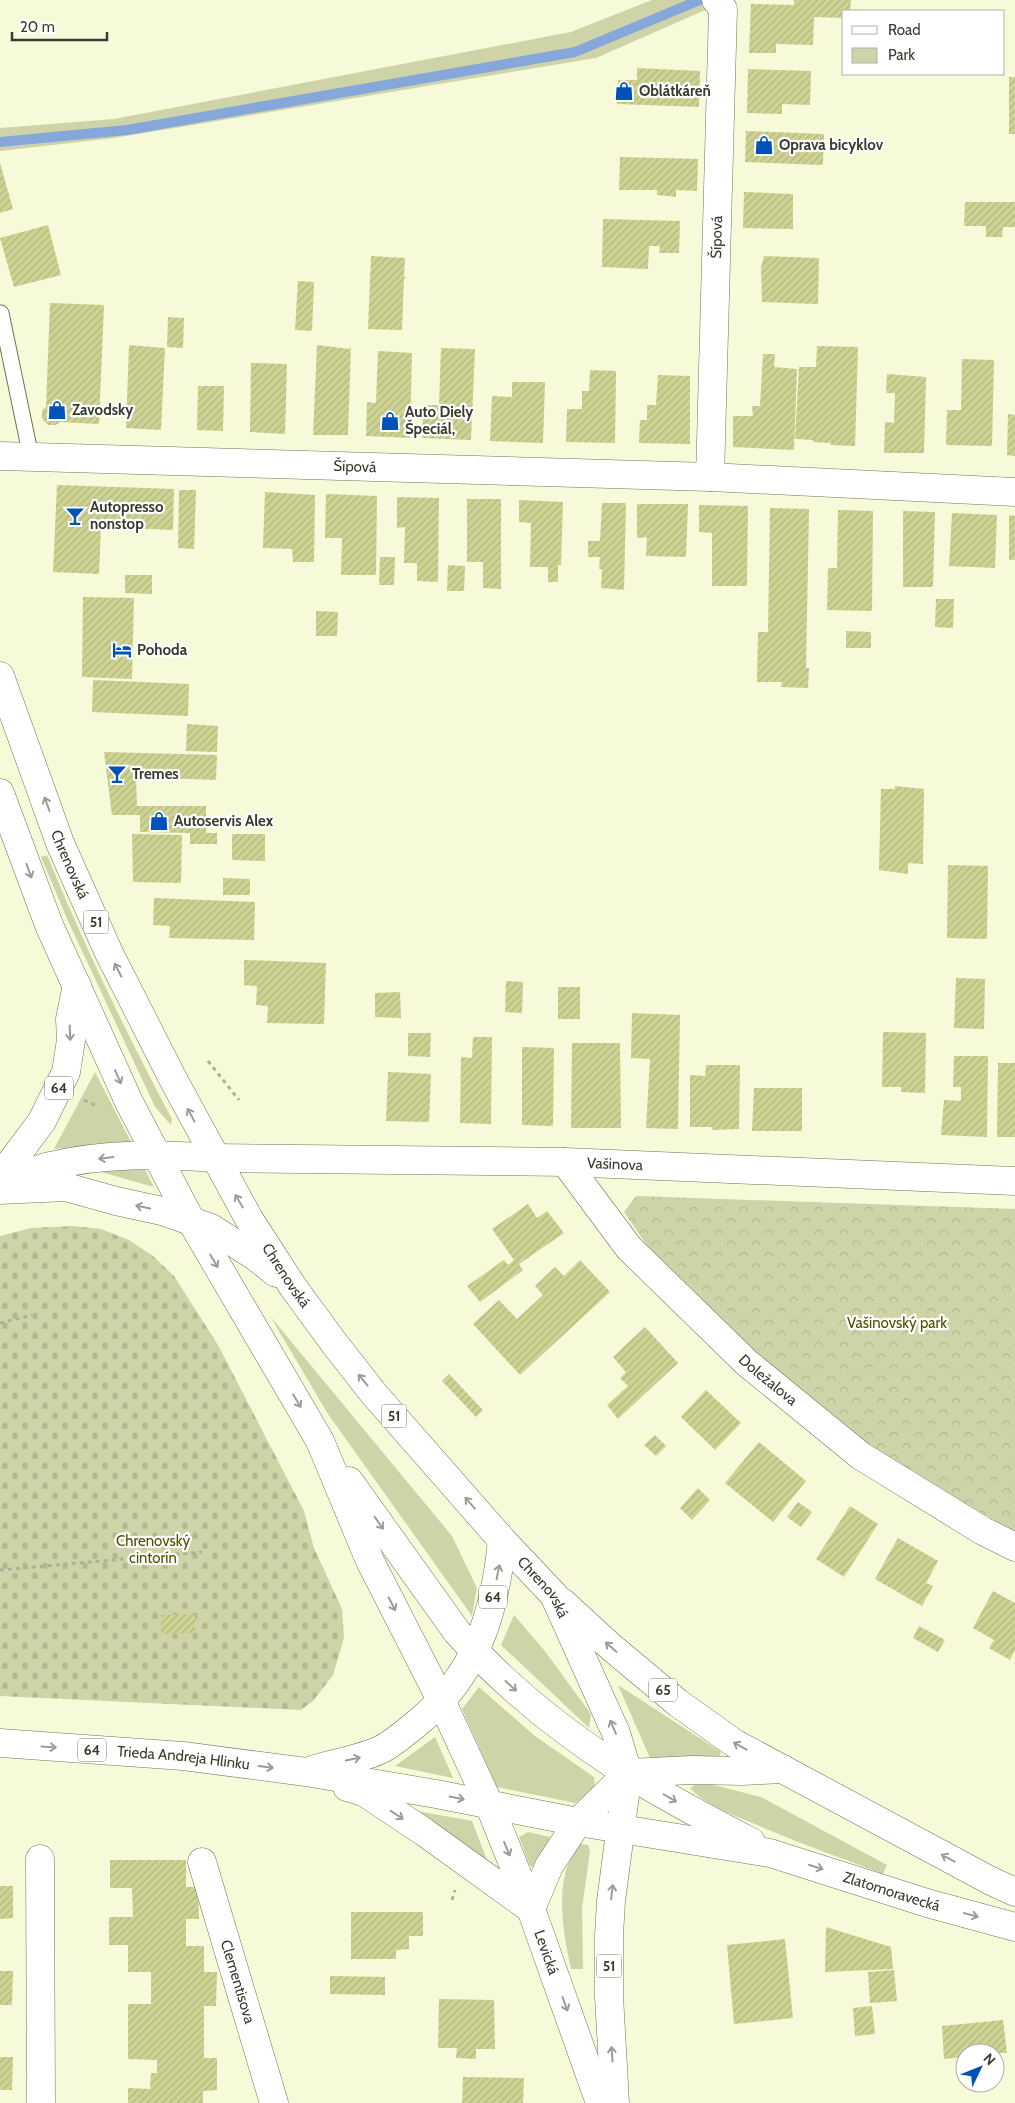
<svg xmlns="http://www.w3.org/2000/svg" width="1015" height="2103" viewBox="0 0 1015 2103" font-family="Cabin,sans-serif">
<defs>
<pattern id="forest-crowns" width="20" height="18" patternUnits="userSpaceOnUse" patternTransform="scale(1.25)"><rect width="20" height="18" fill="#cfd4a8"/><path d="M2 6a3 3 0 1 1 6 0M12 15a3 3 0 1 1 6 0" fill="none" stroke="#b2b791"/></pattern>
<pattern id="cemetery-stones" width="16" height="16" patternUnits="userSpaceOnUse" patternTransform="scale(1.25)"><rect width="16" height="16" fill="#cfd4a8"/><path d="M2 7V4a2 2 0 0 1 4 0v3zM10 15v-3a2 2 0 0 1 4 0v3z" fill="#b2b791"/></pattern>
<pattern id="building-hatch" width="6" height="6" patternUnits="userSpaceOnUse" patternTransform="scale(1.25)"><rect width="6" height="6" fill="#ced393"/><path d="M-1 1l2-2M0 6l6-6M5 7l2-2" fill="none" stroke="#b2b67f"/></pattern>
</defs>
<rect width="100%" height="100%" fill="#f6fad8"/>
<g fill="#cfd4a8">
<polygon points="652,0 728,0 596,58 114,138 0,151 0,128 114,119 571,32"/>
<path d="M47 855C84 945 126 1033 172 1119L171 1125 155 1107 68 921 41 857Z"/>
<polygon points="95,1072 131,1142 54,1149"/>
<polygon points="142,1164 154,1187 101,1172 100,1167"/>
<polygon points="270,1316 452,1536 477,1588 472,1616 328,1414"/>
<polygon points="514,1615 544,1650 591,1714 589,1728 501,1645"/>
<polygon points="618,1685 721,1752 719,1759 654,1767"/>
<polygon points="479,1687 535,1736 594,1777 595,1789 575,1803 497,1787 462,1709"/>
<polygon points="435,1737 453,1778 395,1766"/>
<path d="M695 1785H714L761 1797 887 1865 883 1874C839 1857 793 1841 750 1822 728 1813 706 1805 690 1788Z"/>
<polygon points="417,1811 472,1821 492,1873"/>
<polygon points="528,1832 550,1837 538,1868 530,1866 519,1837"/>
<path d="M580 1844 588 1845 590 1851 582 1908 583 1969H571C563 1930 552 1877 580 1844Z"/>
</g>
<polygon fill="url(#forest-crowns)" points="636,1196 1015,1209 1015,1532 892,1462 816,1411 661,1266 624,1212"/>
<polygon fill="url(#cemetery-stones)" points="73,1226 101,1229 129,1240 153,1256 174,1276 218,1345 304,1511 314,1548 342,1609 344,1638 333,1675 313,1701 301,1710 0,1696 0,1236 31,1228"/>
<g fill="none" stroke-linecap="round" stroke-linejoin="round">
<polyline stroke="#85a7da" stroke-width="10" points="0,142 127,130 575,52 700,0"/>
</g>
<g fill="url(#building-hatch)">
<polygon points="794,0 851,0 850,11 844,11 844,18 814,17 813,45 776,44 776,53 749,53 751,4 794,5"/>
<polygon points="637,68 700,71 699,107 617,104 618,80 637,80"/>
<polygon points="748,69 811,71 810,105 782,104 782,114 747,113"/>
<rect x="1009" y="77" width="6" height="57"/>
<polygon points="746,131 824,134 823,165 745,162"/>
<polygon points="620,157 698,159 697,191 676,190 676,197 657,195 657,190 619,190"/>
<polygon points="0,163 13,209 0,213"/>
<polygon points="744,192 793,194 793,229 743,228"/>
<polygon points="965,202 1015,202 1015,227 1003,227 1002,237 986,237 986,226 964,226"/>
<polygon points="603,219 680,221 679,253 659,253 660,246 649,246 648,269 602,267"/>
<polygon points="48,225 61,275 14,287 0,238"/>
<polygon points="371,256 405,258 404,276 407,279 404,278 402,330 368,329"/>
<polygon points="764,256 819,258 818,304 762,302 761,267"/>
<polygon points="298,281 314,282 312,331 295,330"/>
<polygon points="50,303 104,305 99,424 60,422 56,425 48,425 42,418 42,410 46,407"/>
<polygon points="168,317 184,318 183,348 167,347"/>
<polygon points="129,345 165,348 161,430 126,428"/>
<polygon points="317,345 350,349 351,346 348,435 313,435"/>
<polygon points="817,346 858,347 855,446 831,445 831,443 813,442 813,440 795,439 799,367 816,367"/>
<polygon points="441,348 475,349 471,440 422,438 423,405 439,405"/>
<polygon points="378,351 412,353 410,438 366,436 367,402 376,403"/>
<polygon points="763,354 775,354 774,367 797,369 794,450 733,447 733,416 753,416 752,406 760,406"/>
<polygon points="962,359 994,360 992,446 946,445 947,410 961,410"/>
<polygon points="251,363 287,364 285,434 250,432"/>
<polygon points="590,370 616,371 615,443 566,442 567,409 582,409 582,391 589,391"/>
<polygon points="887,374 926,377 924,453 884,453 885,422 894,423 895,393 886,393"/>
<polygon points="658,375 690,376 690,444 639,443 640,420 647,420 647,405 656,405"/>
<polygon points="512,382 545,382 543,443 490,441 492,396 512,397"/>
<polygon points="198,386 224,386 223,431 197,430"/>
<polygon points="1008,414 1015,415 1015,456 1007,455"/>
<polygon points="57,485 174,489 173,530 101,527 99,574 53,572"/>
<polygon points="179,490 196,490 194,549 178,548"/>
<polygon points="265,492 315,495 314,562 293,562 292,549 263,548"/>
<polygon points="326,494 377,496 376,575 341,575 342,538 325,538"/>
<polygon points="397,497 439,498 438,582 417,581 417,563 404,563 405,527 397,528"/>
<polygon points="467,499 501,499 501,589 483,588 483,562 467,562"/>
<polygon points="519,500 563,502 561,565 558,565 558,582 548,582 548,567 530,567 531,523 519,522"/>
<polygon points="602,503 626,503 624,590 601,588 602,569 599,569 600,557 588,557 588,541 600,541"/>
<polygon points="637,504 688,504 686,557 646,556 647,537 637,538"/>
<polygon points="699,505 748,506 747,586 712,586 712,533 699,532"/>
<polygon points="770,508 809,509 806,668 809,668 808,688 781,687 782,682 757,682 758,632 768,632"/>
<polygon points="838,510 873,511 872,611 827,610 828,568 837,568"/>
<polygon points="903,511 935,512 933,587 903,587"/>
<polygon points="952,513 997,515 995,568 949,566"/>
<polygon points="1009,515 1015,516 1015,560 1009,560"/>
<polygon points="380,557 395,557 394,585 379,585"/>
<polygon points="448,565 465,566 464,591 447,591"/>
<polygon points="125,575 152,575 152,594 125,593"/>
<polygon points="83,597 134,598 132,679 82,677"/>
<polygon points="936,599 954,599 953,628 935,627"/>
<polygon points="316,611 338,612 337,636 316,636"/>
<polygon points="846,631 871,632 871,648 846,648"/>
<polygon points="93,680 189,684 188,716 92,712"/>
<polygon points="187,724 218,726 217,752 186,751"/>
<polygon points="104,752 217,755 216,780 136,777 137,806 206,806 206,833 217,833 217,844 190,844 190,833 140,832 140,815 112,815"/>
<polygon points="895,786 924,789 923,864 908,863 908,874 879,870 881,789 895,789"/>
<polygon points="132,834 182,835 181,883 133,882"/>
<polygon points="232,834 265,834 265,861 232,860"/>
<polygon points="948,865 988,866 987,939 947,938"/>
<polygon points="223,878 250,879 250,895 223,895"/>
<polygon points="154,898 255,902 254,940 169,938 170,926 153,925"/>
<polygon points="244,960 326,963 324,1024 267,1023 268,1006 256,1005 257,986 244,985"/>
<polygon points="956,978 985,979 984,1029 954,1028"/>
<polygon points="506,981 523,982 522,1013 505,1012"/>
<rect x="558" y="987" width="22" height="32"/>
<polygon points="400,992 401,1018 375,1017 375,993"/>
<polygon points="632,1013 680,1015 678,1129 646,1128 650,1059 631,1058"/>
<polygon points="883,1032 926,1033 925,1093 901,1092 901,1087 882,1087"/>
<polygon points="408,1033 431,1033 430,1057 408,1056"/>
<polygon points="473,1037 492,1037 491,1124 460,1123 461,1057 472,1058"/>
<polygon points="572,1043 620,1043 621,1128 571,1128"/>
<polygon points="522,1047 554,1048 553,1126 522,1125"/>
<polygon points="954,1056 988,1056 987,1137 941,1135 944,1100 961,1101 961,1087 953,1087"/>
<polygon points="998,1063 1015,1063 1015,1137 997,1137"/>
<polygon points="706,1065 740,1065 739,1129 712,1130 712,1127 690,1127 690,1075 705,1076"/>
<polygon points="388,1072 431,1074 429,1122 386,1121"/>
<polygon points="754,1088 802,1088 802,1131 752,1131"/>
<polygon points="528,1204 537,1218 547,1211 564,1233 519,1264 523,1270 480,1302 467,1286 504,1260 508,1265 514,1260 492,1229"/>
<polygon points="580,1260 610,1292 520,1375 473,1324 499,1300 517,1319 543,1295 535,1286 555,1267 564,1276"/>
<polygon points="645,1327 678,1363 618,1419 607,1405 628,1386 620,1378 626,1372 613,1357"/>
<polygon points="449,1374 483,1410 476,1417 442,1381"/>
<polygon points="706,1390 741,1423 715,1450 681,1417"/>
<polygon points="655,1435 666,1446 656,1456 644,1445"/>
<polygon points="759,1442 806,1481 773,1522 725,1483"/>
<polygon points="698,1488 710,1500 692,1520 680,1508"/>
<polygon points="798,1502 812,1512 801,1527 787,1517"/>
<polygon points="850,1506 878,1524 844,1577 816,1559"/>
<polygon points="898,1538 938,1561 926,1583 933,1586 922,1606 875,1579"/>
<polygon points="993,1591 1015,1603 1015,1650 1010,1660 989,1648 994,1640 973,1628"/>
<polygon points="195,1614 195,1633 161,1634 161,1615"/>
<polygon points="919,1626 945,1640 938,1652 913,1638"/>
<polygon points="110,1860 186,1860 186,1887 198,1887 199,1919 186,1919 186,1946 204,1946 204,1972 217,1972 216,2006 204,2006 204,2058 217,2058 217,2090 203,2091 203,2103 128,2103 128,2088 150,2089 151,2073 157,2073 157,2060 128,2059 128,2004 151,2004 151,1972 128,1972 128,1945 109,1945 109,1917 133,1917 132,1888 110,1888"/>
<polygon points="0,1886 13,1886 13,1918 0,1919"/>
<polygon points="351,1912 423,1912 423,1936 409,1936 409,1949 396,1950 396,1959 351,1959"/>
<polygon points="826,1927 891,1947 893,1969 825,1972"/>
<polygon points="785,1939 793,2018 734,2024 727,1945"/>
<polygon points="894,1970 897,2001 870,2003 868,1972"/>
<polygon points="0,1971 13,1971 12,2005 0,2005"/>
<polygon points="330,1976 385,1977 385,1995 330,1994"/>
<polygon points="439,1999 494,2000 495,2049 476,2049 476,2059 456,2058 457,2048 438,2048"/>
<polygon points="872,2006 875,2034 855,2036 853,2008"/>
<polygon points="1003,2020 1007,2053 965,2053 965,2057 944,2059 942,2026"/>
<polygon points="0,2057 13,2057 12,2090 0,2090"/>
<polygon points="463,2077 524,2078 523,2103 462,2103"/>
</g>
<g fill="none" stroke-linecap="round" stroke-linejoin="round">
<g stroke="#717456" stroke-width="17">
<polyline id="service" points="1,313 31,457"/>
</g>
<g stroke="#717456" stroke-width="29">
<g id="minor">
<path id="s1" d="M0 456 710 477 1015 492"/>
<path id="s2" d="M710 477 723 9 716 0"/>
<path id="s3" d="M214 1158 565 1162 1015 1181"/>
<path id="s4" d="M565 1162 629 1248 747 1363 861 1456 983 1531 1015 1547"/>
<polyline points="40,1859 41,2103"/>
<path id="s5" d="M202 1862 274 2103"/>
</g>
</g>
<g stroke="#717456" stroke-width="29">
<g id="primary">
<path id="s6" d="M0 676 60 843 109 953 173 1079 249 1219 293 1287 334 1343 374 1394 502 1540 554 1595 616 1733 628 1773 611 1901 609 1935V1996L615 2103"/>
<path id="s7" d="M0 793 49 925 129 1102 190 1219 320 1441 370 1561 441 1700 489 1804 531 1909 600 2103"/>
<polyline points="0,1177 42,1121 66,1072 71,1040 70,1019 77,985"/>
<path d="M7 1183C21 1177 36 1169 50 1166 104 1153 159 1154 214 1158"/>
<polyline points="0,1190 66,1187 116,1201 162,1211 211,1228 256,1257 276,1273"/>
<path d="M349 1481 457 1632C506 1687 565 1734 627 1773 667 1798 709 1820 751 1842"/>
<polyline points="562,1602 611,1647 678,1703 734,1743 991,1881 1015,1892"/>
<path id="s8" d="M0 1743 183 1756 306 1772 436 1794 578 1822 770 1853 927 1903 1015 1927"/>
<path d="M312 1770C334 1763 362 1759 382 1749 393 1743 405 1733 416 1724 476 1676 495 1614 502 1540"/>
<polyline points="347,1787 364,1792 424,1832 531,1909"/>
<polyline points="531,1909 549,1866 578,1822 628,1773 692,1770 742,1771 783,1769"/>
</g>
</g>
<g stroke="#aeb197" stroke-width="3" stroke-dasharray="4 4" stroke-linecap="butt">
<polyline points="208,1061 239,1100"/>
<polyline points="84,1100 97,1106"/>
<polyline points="0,1323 32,1315"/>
<polyline points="0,1570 202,1552"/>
<polyline points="452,1900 455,1890"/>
</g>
<use href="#service" stroke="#fff" stroke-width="15"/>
<use href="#minor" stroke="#fff" stroke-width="28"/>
<use href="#primary" stroke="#fff" stroke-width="28"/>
</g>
<defs><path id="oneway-shaft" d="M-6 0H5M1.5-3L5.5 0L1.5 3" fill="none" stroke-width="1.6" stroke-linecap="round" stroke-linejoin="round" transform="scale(1.25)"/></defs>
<g stroke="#9c9d96">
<use href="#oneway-shaft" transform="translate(47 804) rotate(-110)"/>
<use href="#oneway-shaft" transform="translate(29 871) rotate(70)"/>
<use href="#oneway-shaft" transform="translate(118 970) rotate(-117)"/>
<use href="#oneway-shaft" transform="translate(70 1033) rotate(88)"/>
<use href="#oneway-shaft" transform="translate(118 1077) rotate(66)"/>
<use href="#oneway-shaft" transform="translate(191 1115) rotate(-118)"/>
<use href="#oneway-shaft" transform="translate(106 1158) rotate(173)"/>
<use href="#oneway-shaft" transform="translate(239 1201) rotate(-120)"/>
<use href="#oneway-shaft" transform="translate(143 1207) rotate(-168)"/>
<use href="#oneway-shaft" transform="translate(214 1261) rotate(59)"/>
<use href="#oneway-shaft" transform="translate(363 1380) rotate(-129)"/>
<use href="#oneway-shaft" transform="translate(297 1401) rotate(59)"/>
<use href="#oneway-shaft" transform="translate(470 1503) rotate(-131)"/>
<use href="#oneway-shaft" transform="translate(379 1523) rotate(55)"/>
<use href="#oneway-shaft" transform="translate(498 1572) rotate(-79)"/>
<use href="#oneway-shaft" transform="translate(392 1604) rotate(63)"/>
<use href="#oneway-shaft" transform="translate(611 1647) rotate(-139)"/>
<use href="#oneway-shaft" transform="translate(511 1686) rotate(42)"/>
<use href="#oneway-shaft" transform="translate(613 1727) rotate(-113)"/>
<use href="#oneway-shaft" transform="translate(740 1746) rotate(-151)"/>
<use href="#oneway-shaft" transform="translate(49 1747) rotate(4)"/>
<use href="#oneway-shaft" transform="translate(353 1759) rotate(-11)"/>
<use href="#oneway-shaft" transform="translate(266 1767) rotate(7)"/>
<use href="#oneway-shaft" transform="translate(457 1798) rotate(11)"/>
<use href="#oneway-shaft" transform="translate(670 1798) rotate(30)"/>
<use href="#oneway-shaft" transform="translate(397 1815) rotate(33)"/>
<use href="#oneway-shaft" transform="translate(507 1849) rotate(68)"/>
<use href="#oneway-shaft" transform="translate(948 1858) rotate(-152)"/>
<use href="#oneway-shaft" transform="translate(816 1867) rotate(18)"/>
<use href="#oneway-shaft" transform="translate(612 1892) rotate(-83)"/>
<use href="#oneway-shaft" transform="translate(971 1915) rotate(15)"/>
<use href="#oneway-shaft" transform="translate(565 2004) rotate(70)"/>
<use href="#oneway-shaft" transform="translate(612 2054) rotate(-94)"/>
</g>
<defs>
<g id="shop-bare" transform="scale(1.5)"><path d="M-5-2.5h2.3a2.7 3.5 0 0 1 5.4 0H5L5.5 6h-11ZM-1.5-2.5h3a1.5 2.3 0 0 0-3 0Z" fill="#0052bb" stroke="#fff" stroke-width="2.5" paint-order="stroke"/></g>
<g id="bar-bare" transform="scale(1.5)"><path d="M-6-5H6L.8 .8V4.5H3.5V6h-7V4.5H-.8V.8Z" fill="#0052bb" stroke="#fff" stroke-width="2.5" paint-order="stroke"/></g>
<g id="hotel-bare" transform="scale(1.5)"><path d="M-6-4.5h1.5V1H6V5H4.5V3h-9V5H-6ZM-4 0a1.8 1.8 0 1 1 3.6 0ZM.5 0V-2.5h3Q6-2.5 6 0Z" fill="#0052bb" stroke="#fff" stroke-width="2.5" paint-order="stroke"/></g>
</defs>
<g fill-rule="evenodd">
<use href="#shop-bare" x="624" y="91"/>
<use href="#shop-bare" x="764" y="145"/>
<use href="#shop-bare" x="57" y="410"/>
<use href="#shop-bare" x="390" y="421"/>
<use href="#bar-bare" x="75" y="516"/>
<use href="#hotel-bare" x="122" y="650"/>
<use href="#bar-bare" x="117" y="774"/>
<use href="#shop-bare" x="159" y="821"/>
</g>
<g text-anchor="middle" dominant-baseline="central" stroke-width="4.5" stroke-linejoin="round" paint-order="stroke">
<g fill="#fff" stroke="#75766d" stroke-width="1">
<rect x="83.5" y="910.5" width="25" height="23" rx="4"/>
<rect x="45" y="1076.5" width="28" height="23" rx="4"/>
<rect x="381.5" y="1404.5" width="25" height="23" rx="4"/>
<rect x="479" y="1585.5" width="28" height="23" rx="4"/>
<rect x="649" y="1678.5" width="28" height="23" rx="4"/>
<rect x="78" y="1738.5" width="28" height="23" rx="4"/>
<rect x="596.5" y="1954.5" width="25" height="23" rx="4"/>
</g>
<g font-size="14" font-weight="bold" fill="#3a3b2e">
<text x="96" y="922">51</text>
<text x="59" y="1088">64</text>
<text x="394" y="1416">51</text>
<text x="493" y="1597">64</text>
<text x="663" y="1690">65</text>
<text x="92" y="1750">64</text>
<text x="609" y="1966">51</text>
</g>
<g font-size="15" font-weight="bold" fill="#3a3b2e" stroke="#fff" text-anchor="start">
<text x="639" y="91">Oblátkáreň</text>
<text x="779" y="145">Oprava bicyklov</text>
<text x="72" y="410">Zavodsky</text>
<text x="405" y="412">Auto Diely<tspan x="405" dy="17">Špeciál,</tspan></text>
<text x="90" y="507">Autopresso<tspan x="90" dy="17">nonstop</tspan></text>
<text x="137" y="650">Pohoda</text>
<text x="132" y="774">Tremes</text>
<text x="174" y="821">Autoservis Alex</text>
</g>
<g font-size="15" fill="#3a3b2e" stroke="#fff">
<text stroke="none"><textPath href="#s2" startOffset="240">Šípová</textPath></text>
<text stroke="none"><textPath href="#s1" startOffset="355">Šípová</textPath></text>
<text stroke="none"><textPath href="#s6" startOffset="201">Chrenovská</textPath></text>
<text stroke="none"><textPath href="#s3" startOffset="401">Vašinova</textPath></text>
<text stroke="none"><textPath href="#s6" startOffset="666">Chrenovská</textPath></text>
<text stroke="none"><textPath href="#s4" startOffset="299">Doležalova</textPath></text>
<text stroke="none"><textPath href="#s6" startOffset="1071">Chrenovská</textPath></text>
<text stroke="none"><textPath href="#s8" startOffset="184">Trieda Andreja Hlinku</textPath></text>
<text stroke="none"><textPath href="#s8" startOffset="906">Zlatomoravecká</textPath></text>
<text stroke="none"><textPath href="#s7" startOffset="1284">Levická</textPath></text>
<text stroke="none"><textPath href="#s5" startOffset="125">Clementisova</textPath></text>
</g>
<g font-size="15" fill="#4d5001" stroke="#fff">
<text x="897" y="1323">Vašinovský park</text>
<text x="153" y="1541">Chrenovský<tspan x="153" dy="17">cintorín</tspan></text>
</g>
</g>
<rect x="842" y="10" width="162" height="65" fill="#ffffff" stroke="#b0b1ab"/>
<rect x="852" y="26" width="25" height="8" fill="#ffffff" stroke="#b0b1ab"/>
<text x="888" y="35" font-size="15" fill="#3a3b2e">Road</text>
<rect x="852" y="48" width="25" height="15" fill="#cfd4a8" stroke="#b0b1ab"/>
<text x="888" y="60" font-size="15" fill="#3a3b2e">Park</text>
<g transform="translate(980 2068) rotate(47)"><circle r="24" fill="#ffffff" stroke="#b0b1ab"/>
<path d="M0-4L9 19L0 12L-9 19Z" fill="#0052bb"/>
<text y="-8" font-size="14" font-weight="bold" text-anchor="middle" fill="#3a3b2e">N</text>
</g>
<path d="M12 32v8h95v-8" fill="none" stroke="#3a3b2e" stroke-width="2.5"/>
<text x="20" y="32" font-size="15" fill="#3a3b2e" stroke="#ffffff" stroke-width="4" paint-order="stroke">20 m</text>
</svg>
